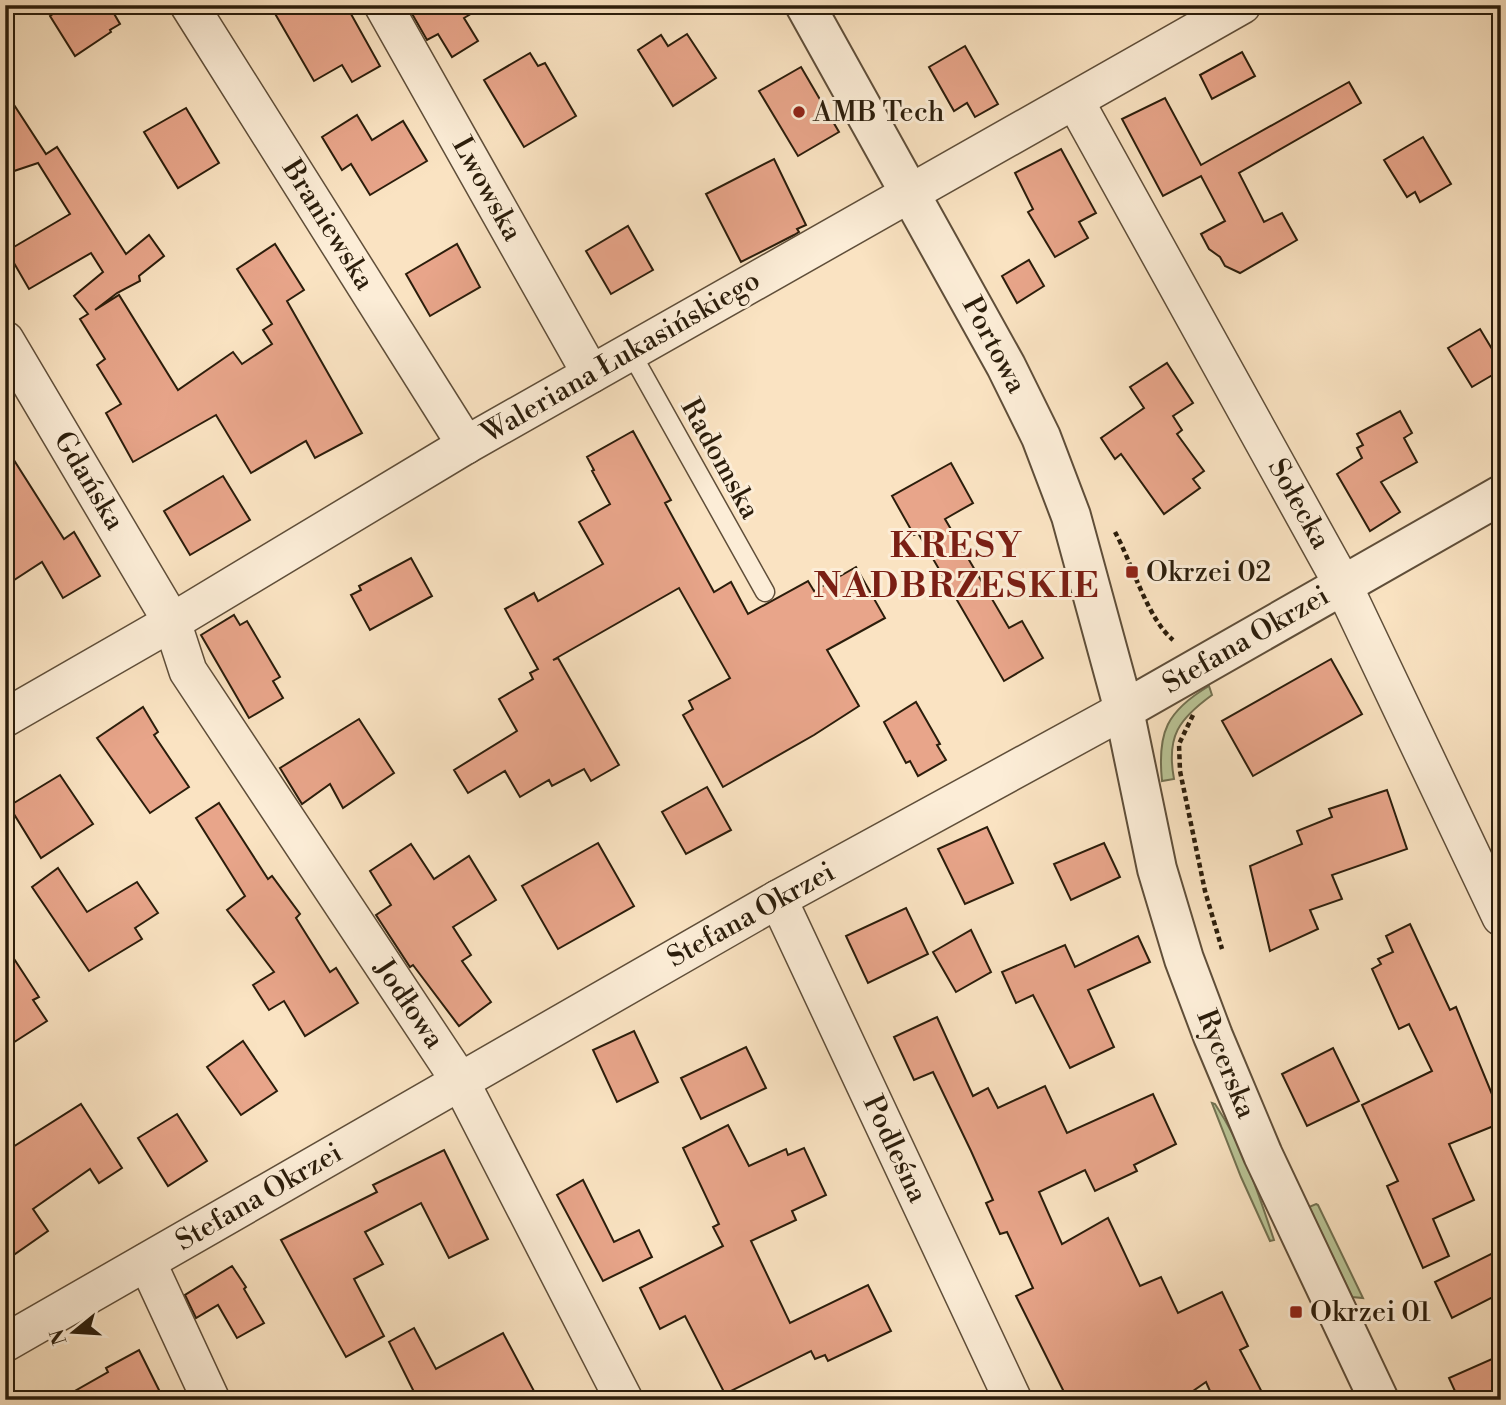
<svg xmlns="http://www.w3.org/2000/svg" width="1506" height="1405" viewBox="0 0 1506 1405" font-family="'Libre Bodoni',serif">
<rect width="100%" height="100%" fill="#fae3c2"/>
<filter id="stains"><feTurbulence type="fractalNoise" baseFrequency=".00286" numOctaves="4"/><feColorMatrix values="0 0 0 0 .2 0 0 0 0 .09 0 0 0 0 .02 0 0 0 .5 -.17"/></filter>
<radialGradient id="worn" r=".72"><stop offset=".6" stop-color="#630" stop-opacity="0"/><stop offset="1" stop-color="#630" stop-opacity=".3"/></radialGradient>
<g fill="#bac597" stroke="#727151" stroke-width="2">
<path d="M1209 686 1212 695C1179 719 1166 736 1174 779L1162 781C1157 732 1167 711 1209 686Z"/>
<path d="M1212 1103 1215 1104C1243 1146 1258 1192 1274 1240L1270 1241 1241 1177Z"/>
<polygon points="1316,1204 1318,1205 1363,1298 1352,1297 1309,1207"/>
</g>
<g fill="#e8a58a" stroke="#2b1d0b" stroke-width="2">
<polygon points="66,5 109,5 120,24 110,30 111,32 75,56 50,16"/>
<polygon points="270,5 346,5 380,66 352,82 342,65 314,81"/>
<polygon points="407,5 486,5 464,18 478,41 452,57 438,34 427,40"/>
<polygon points="687,34 716,78 673,106 638,50 661,35 668,46"/>
<polygon points="965,46 998,104 975,117 967,103 954,111 929,67"/>
<polygon points="1242,52 1255,76 1212,99 1200,75"/>
<polygon points="530,53 538,66 545,63 576,116 524,147 484,80"/>
<polygon points="801,67 839,132 798,156 759,91"/>
<polygon points="1349,82 1361,103 1239,173 1264,222 1282,213 1297,240 1240,273 1225,266 1220,257 1209,249 1201,234 1225,221 1201,176 1163,196 1122,119 1165,98 1201,165"/>
<polygon points="5,91 46,154 57,147 126,254 149,235 164,256 139,276 140,281 117,293 95,310 119,295 178,390 233,352 242,364 272,344 263,330 272,324 237,269 275,244 304,290 287,301 362,433 315,458 306,441 251,473 216,415 133,462 106,413 121,404 97,365 105,359 80,319 88,314 74,296 103,272 91,253 29,289 7,251 70,214 38,163 5,174"/>
<polygon points="186,108 219,163 178,188 144,132"/>
<polygon points="357,115 372,140 403,121 427,161 370,195 351,164 342,170 322,137"/>
<polygon points="1423,137 1451,184 1420,202 1415,192 1407,197 1384,160"/>
<polygon points="1061,149 1096,213 1079,222 1088,238 1055,257 1028,212 1033,209 1015,173"/>
<polygon points="774,159 806,225 797,229 799,232 794,235 741,262 706,194"/>
<polygon points="628,226 653,270 611,294 586,251"/>
<polygon points="457,244 480,287 430,316 406,274"/>
<polygon points="1029,260 1044,286 1017,303 1002,276"/>
<polygon points="1480,329 1501,364 1501,370 1472,387 1448,348"/>
<polygon points="1167,363 1193,403 1173,416 1182,430 1177,434 1204,471 1193,479 1200,488 1164,514 1121,454 1115,459 1101,438 1144,408 1130,387"/>
<polygon points="1400,411 1412,433 1404,438 1417,462 1381,482 1400,512 1370,531 1337,474 1362,458 1357,448 1363,445 1357,434"/>
<polygon points="633,431 671,500 665,503 714,592 731,582 748,614 808,581 814,591 856,567 885,618 827,650 859,706 814,735 723,787 683,715 693,709 689,701 730,678 679,588 553,660 558,658 619,765 591,781 584,769 552,786 549,780 520,797 505,771 468,793 454,770 517,731 499,699 533,679 530,673 538,669 505,609 534,593 538,601 603,564 579,522 610,504 592,471 594,470 587,457"/>
<polygon points="5,446 64,539 74,532 100,576 63,598 42,562 5,586"/>
<polygon points="951,463 973,503 945,519 1009,628 1022,621 1043,658 1004,681 918,533 914,535 892,496"/>
<polygon points="223,476 250,520 190,555 164,511"/>
<polygon points="411,558 432,596 370,630 351,595 361,590 359,586"/>
<polygon points="234,615 240,625 247,621 280,677 273,681 283,698 249,718 201,635"/>
<polygon points="1331,659 1362,714 1253,776 1222,721"/>
<polygon points="916,702 940,744 937,745 946,760 918,776 910,761 906,763 884,722"/>
<polygon points="143,707 158,732 154,735 189,787 150,813 97,738"/>
<polygon points="359,719 394,773 343,808 330,784 302,804 280,768"/>
<polygon points="60,775 93,824 41,858 9,806"/>
<polygon points="707,787 731,830 686,854 662,812"/>
<polygon points="1387,790 1407,849 1332,875 1342,899 1310,910 1318,929 1270,951 1250,866 1302,844 1297,831 1332,817 1329,809"/>
<polygon points="219,803 268,879 272,876 300,914 296,918 330,972 336,968 358,1003 305,1036 284,1001 269,1010 253,985 274,972 227,910 245,896 196,818"/>
<polygon points="987,827 1013,883 965,904 938,849"/>
<polygon points="598,843 634,906 558,949 522,886"/>
<polygon points="1104,843 1120,877 1071,900 1054,864"/>
<polygon points="411,844 434,879 469,856 496,900 453,927 471,955 462,961 491,1002 459,1026 413,965 410,967 376,915 391,905 370,871"/>
<polygon points="58,868 87,912 137,882 158,913 135,928 142,939 89,971 32,887"/>
<polygon points="906,908 928,954 868,983 846,936"/>
<polygon points="1410,924 1450,1010 1456,1007 1501,1116 1501,1123 1449,1144 1474,1200 1433,1219 1449,1256 1423,1268 1387,1186 1398,1181 1362,1105 1432,1071 1409,1024 1399,1029 1372,969 1381,964 1378,959 1393,952 1386,936"/>
<polygon points="971,930 991,972 956,992 933,952"/>
<polygon points="1138,936 1150,962 1088,990 1114,1047 1070,1068 1033,995 1016,1003 1002,972 1065,945 1075,967"/>
<polygon points="5,945 39,997 33,1000 47,1021 5,1048"/>
<polygon points="937,1017 973,1096 988,1088 998,1108 1045,1086 1067,1133 1153,1094 1176,1144 1134,1165 1137,1171 1095,1191 1085,1170 1039,1192 1062,1244 1108,1218 1140,1286 1161,1277 1178,1313 1222,1292 1248,1346 1240,1350 1266,1400 1214,1400 1206,1382 1180,1400 1068,1400 1016,1296 1033,1288 1007,1232 1000,1234 986,1203 993,1200 971,1151 933,1072 914,1080 894,1037"/>
<polygon points="634,1031 658,1082 617,1102 593,1050"/>
<polygon points="243,1041 277,1091 241,1115 207,1067"/>
<polygon points="746,1047 766,1088 701,1119 681,1078"/>
<polygon points="1333,1048 1359,1101 1307,1126 1282,1074"/>
<polygon points="81,1104 122,1168 99,1183 90,1169 33,1209 48,1231 5,1261 5,1152"/>
<polygon points="177,1114 207,1161 168,1186 138,1138"/>
<polygon points="728,1125 749,1166 786,1149 788,1155 804,1148 826,1195 792,1211 796,1220 751,1241 790,1323 868,1285 891,1331 828,1361 825,1355 815,1359 811,1351 725,1394 685,1316 660,1329 640,1288 723,1246 713,1227 719,1224 683,1148"/>
<polygon points="444,1150 488,1239 449,1258 421,1203 365,1232 383,1264 354,1279 384,1336 346,1357 281,1240 377,1192 373,1185"/>
<polygon points="583,1180 614,1242 639,1230 652,1257 603,1281 557,1195"/>
<polygon points="1501,1249 1501,1293 1452,1318 1435,1282"/>
<polygon points="232,1266 246,1287 244,1289 264,1323 237,1338 218,1305 196,1318 185,1295"/>
<polygon points="414,1328 436,1369 503,1333 534,1391 516,1400 418,1400 389,1342"/>
<polygon points="139,1350 164,1400 59,1400 108,1372 106,1368"/>
<polygon points="1501,1355 1501,1400 1459,1400 1449,1378"/>
</g>
<g fill="none" stroke-linecap="round" stroke-linejoin="round">
<g stroke="#5f4e39" stroke-width="21">
<polyline id="service" points="630,351 765,592"/>
</g>
<g stroke="#5f4e39" stroke-width="40">
<g id="minor">
<polyline points="189,5 466,445"/>
<polyline points="383,5 591,374"/>
<polyline points="1075,101 1343,585 1501,917"/>
<polyline points="5,340 172,622 188,671 460,1081 624,1400"/>
<polyline points="5,718 172,622 466,445 1242,5"/>
<polyline points="778,899 1013,1400"/>
<polyline points="147,1262 211,1400"/>
<polyline points="5,1343 778,899 1124,710"/>
</g>
</g>
<g stroke="#5f4e39" stroke-width="42">
<g id="tertiary">
<polyline points="805,5 1006,366 1041,437 1071,516 1124,710 1157,869 1184,959 1213,1036 1263,1155 1379,1400"/>
<polyline points="1124,710 1501,495"/>
</g>
</g>
<g stroke="#2b1d0b" stroke-width="4.5" stroke-dasharray="5 3.5" stroke-linecap="butt">
<path d="M1115 532C1132 563 1147 618 1173 640"/>
<polyline points="1193,715 1179,744 1180,771 1205,891 1222,949"/>
</g>
<use href="#service" stroke="#fcedd7" stroke-width="18"/>
<use href="#minor" stroke="#fcedd7" stroke-width="37"/>
<use href="#tertiary" stroke="#fcedd7" stroke-width="38"/>
</g>
<g fill="#8f2418" stroke="#fcedd7" stroke-width="2.5">
<circle cx="799" cy="112" r="7"/>
<rect x="1125" y="565" width="14" height="14" rx="3.5"/>
<rect x="1289" y="1305" width="14" height="14" rx="3.5"/>
</g>
<g text-anchor="middle" dominant-baseline="central" stroke-width="6" stroke-linejoin="round" paint-order="stroke">
<g font-size="28" fill="#2b1d0b" stroke="#fcedd7" text-anchor="start">
<text x="813" y="112">AMB Tech</text>
<text x="1146" y="572">Okrzei 02</text>
<text x="1310" y="1312">Okrzei 01</text>
</g>
<g font-size="28" fill="#2b1d0b" stroke="#fcedd7">
<text transform="translate(487 189) rotate(61)">Lwowska</text>
<text transform="translate(328 225) rotate(58)">Braniewska</text>
<text transform="translate(994 345) rotate(62)">Portowa</text>
<text transform="translate(621 357) rotate(-30)">Waleriana Łukasińskiego</text>
<text transform="translate(720 459) rotate(61)">Radomska</text>
<text transform="translate(89 481) rotate(59)">Gdańska</text>
<text transform="translate(1299 504) rotate(61)">Sołecka</text>
<text transform="translate(1246 640) rotate(-30)">Stefana Okrzei</text>
<text transform="translate(751 915) rotate(-29)">Stefana Okrzei</text>
<text transform="translate(409 1004) rotate(56)">Jodłowa</text>
<text transform="translate(1226 1064) rotate(68)">Rycerska</text>
<text transform="translate(895 1149) rotate(65)">Podleśna</text>
<text transform="translate(259 1197) rotate(-30)">Stefana Okrzei</text>
</g>
<g font-size="35" font-weight="bold" letter-spacing="2" fill="#7a1f14" stroke="#fcedd7">
<text x="957" y="546">KRESY<tspan x="957" dy="40">NADBRZESKIE</tspan></text>
</g>
</g>
<rect width="1506" height="1405" fill="none" stroke="#fae3c2" stroke-width="28"/>
<rect x="7" y="7" width="1492" height="1391" fill="none" stroke="#2b1d0b" stroke-width="3.5"/>
<rect x="14" y="14" width="1478" height="1377" fill="none" stroke="#2b1d0b" stroke-width="2"/>
<g transform="translate(74 1332) rotate(252)" stroke="#fcedd7" stroke-width="5" paint-order="stroke">
<path d="M0-5L12 26L0 18L-12 26Z" fill="#2b1d0b"/>
<text y="-10" font-size="19" font-weight="bold" text-anchor="middle" fill="#2b1d0b">N</text>
</g>
<rect width="100%" height="100%" filter="url(#stains)"/>
<rect width="100%" height="100%" fill="url(#worn)"/>
</svg>
